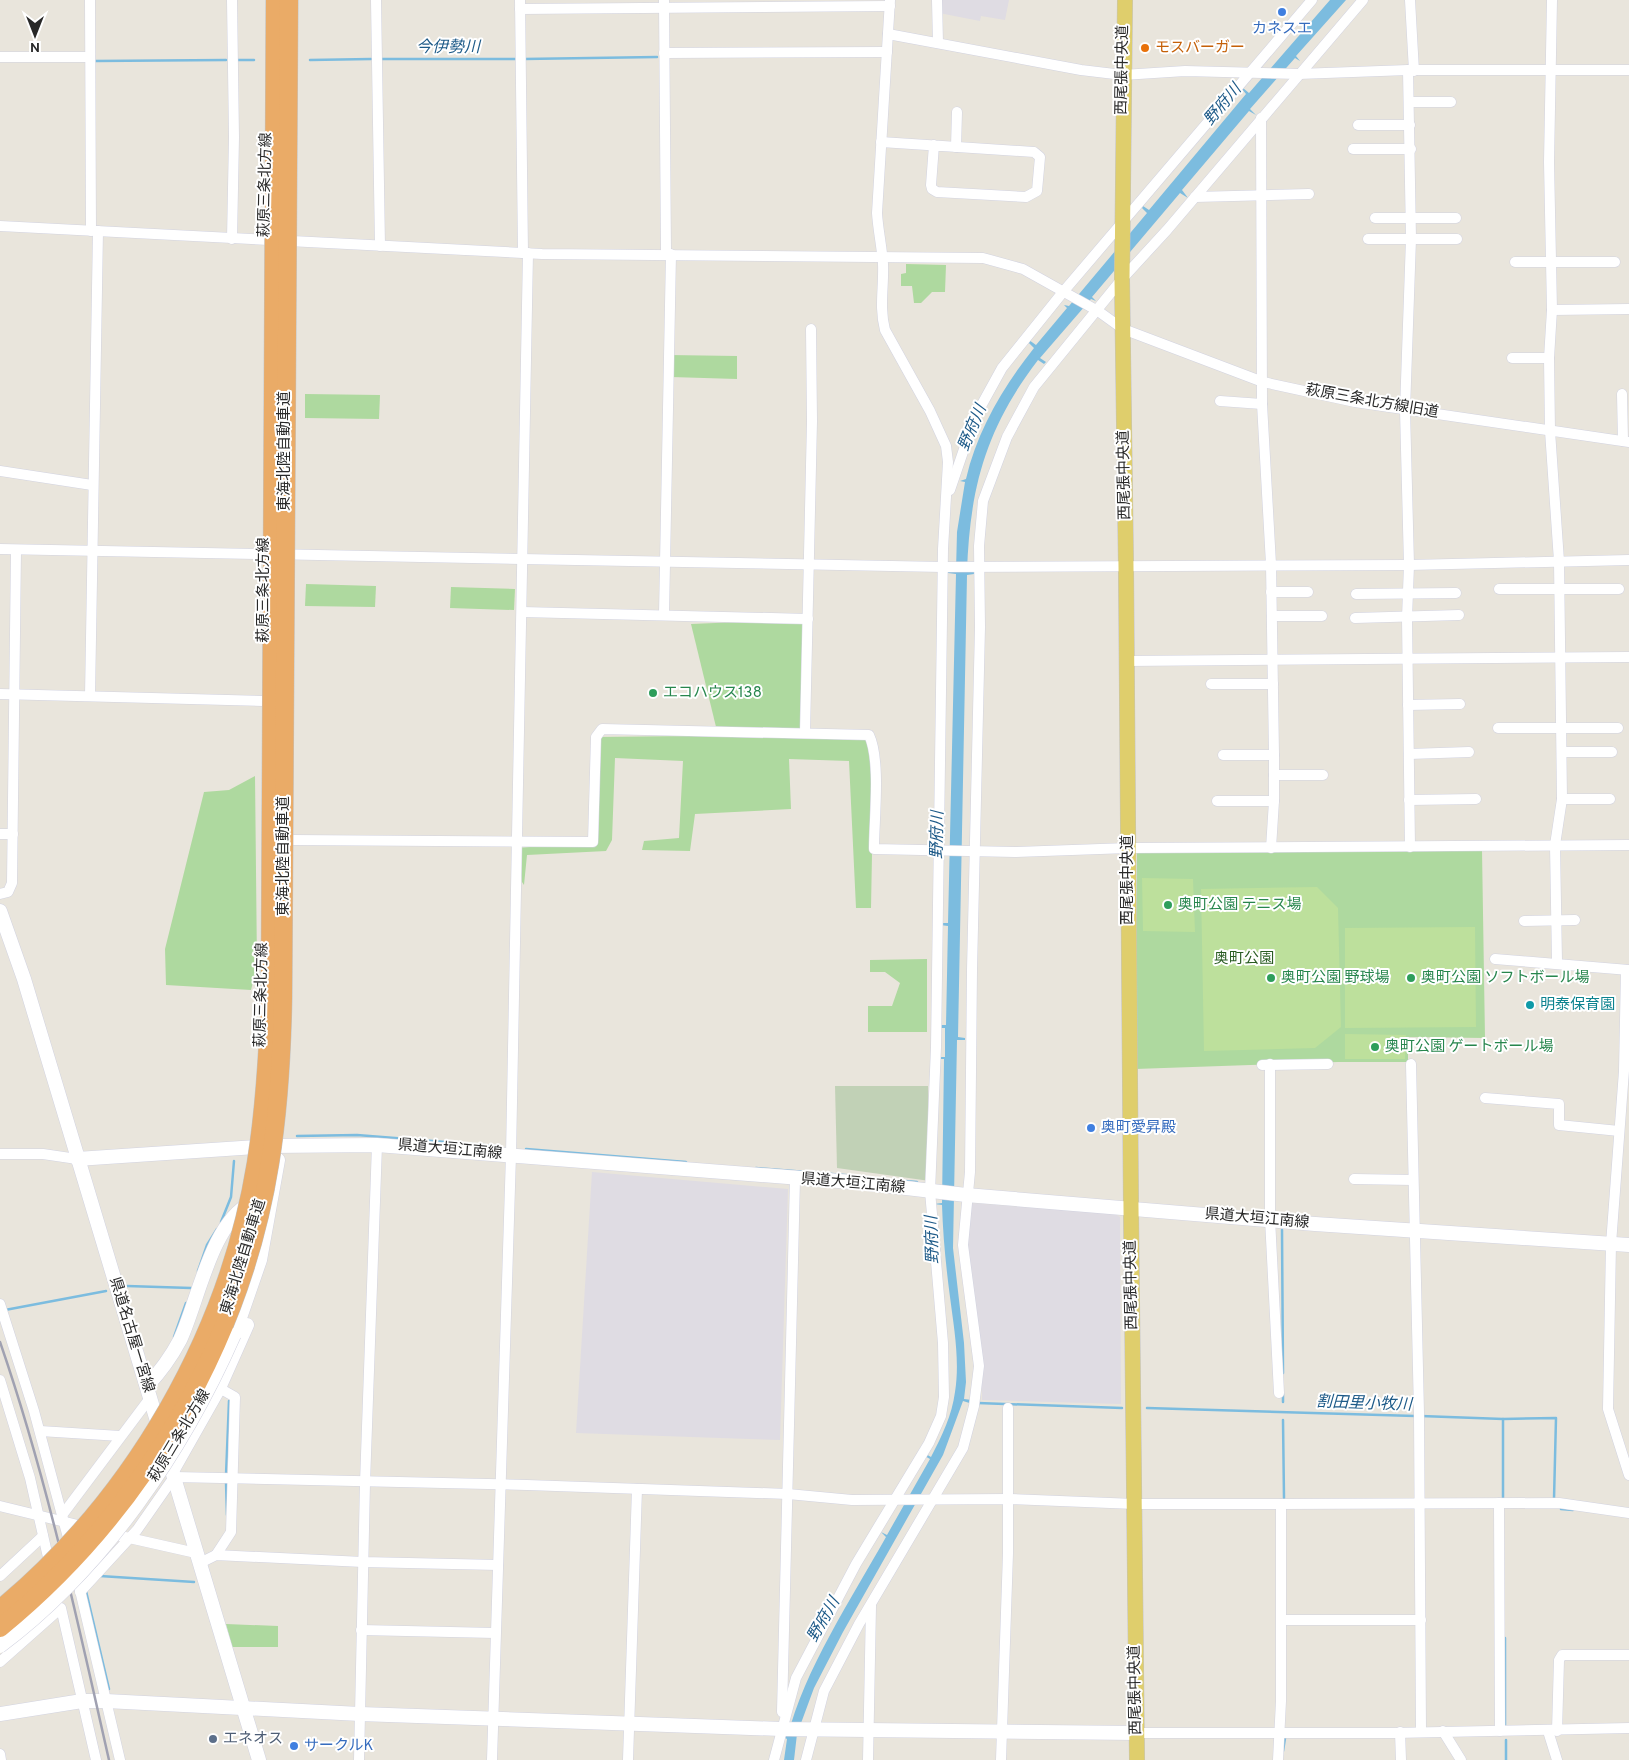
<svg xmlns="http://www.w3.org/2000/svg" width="1629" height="1760" viewBox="0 0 1629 1760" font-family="Overpass,'Noto Sans JP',sans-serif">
<rect width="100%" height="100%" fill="#e9e5dc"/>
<g fill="#dfdce3">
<polygon points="939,0 1009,0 1005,20 981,16 980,21 939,13"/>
<polygon points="592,1172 788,1189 780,1440 576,1433"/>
<polygon points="969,1203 1115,1214 1120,1217 1121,1404 982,1400 982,1359 966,1245"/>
</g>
<g fill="#aed99f">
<polygon points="906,264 946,265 945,292 932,292 921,303 914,303 912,286 901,286 901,274 906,273"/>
<polygon points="669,355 737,356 737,379 671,377"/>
<polygon points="305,394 380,395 379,419 305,418"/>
<polygon points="306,584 376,586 375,607 305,606"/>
<polygon points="451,587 515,589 514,610 450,608"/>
<polygon points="808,619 806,729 717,731 691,624"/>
<polygon points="865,734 874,746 871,908 856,908 849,761 789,759 791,809 695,814 690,851 642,850 644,841 679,838 683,761 615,758 612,840 606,851 527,855 524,885 522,882 517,848 593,842 596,737"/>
<polygon points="255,776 257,966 251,990 166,985 165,949 204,792 229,790"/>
<polygon points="1482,850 1485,1038 1408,1037 1408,1062 1338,1062 1135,1069 1137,852"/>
<polygon points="927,959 927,1032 868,1032 868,1006 892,1006 900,983 885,972 870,972 870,960"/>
<polygon points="226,1624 278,1626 278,1647 232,1647"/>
</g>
<polygon fill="#c1d1b6" points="835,1086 928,1086 930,1181 837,1168"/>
<g fill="#bde09c">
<polygon points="1142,878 1193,879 1195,932 1143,931"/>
<polygon points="1317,887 1338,908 1341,1027 1315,1048 1204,1051 1201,889"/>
<polygon points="1475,927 1476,1027 1345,1028 1345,928"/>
<polygon points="1345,1034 1406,1035 1405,1059 1345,1059"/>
</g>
<path fill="#7cbcdf" d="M1330 0H1346L1296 56 1300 61 1295 58 1250 109 1256 115 1249 111 1182 190 1188 198 1180 193 1092 297 1096 301 1091 299 1040 358 1046 362 1044 364 1038 360C986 428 970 487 967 571H974V574L967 575 958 1037 965 1038V1040H957L953 1248 964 1343 966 1382 964 1399 980 1401 979 1406 963 1401 943 1455 843 1632 814 1688 797 1734 794 1760H784L787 1739 780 1735 788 1736C803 1672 853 1596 886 1537L881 1532 887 1535 930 1459 923 1455 924 1453 931 1457C942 1436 952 1415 955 1392 960 1361 954 1328 950 1297 946 1267 943 1236 942 1205L934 1204 942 1203 944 1059H938V1057H945V1028H939V1025H946L948 926 940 925V923H948L956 574 948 573V571H956L957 532 965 482 960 481 966 479C977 431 1003 387 1034 348L1028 342 1029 340 1036 345 1067 308 1064 305 1069 306 1147 213 1142 208 1143 206 1149 210 1246 94 1242 89 1243 88 1249 93Z"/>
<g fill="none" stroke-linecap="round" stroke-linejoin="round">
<g stroke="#7cbcdf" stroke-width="2.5">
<polyline points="381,59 515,59"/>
<polyline points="524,59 657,57"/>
<polyline points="237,60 254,60"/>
<polyline points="310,60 371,59"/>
<polyline points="95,61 226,60"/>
<polyline points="297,1136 357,1135 496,1146"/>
<polyline points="526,1149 686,1162"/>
<polyline points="756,1168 857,1176"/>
<polyline points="905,1181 917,1182"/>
<polyline points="221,1222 231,1197 234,1161"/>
<polyline points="1282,1230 1283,1373"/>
<polyline points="198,1271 207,1245 217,1229"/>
<polyline points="127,1286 191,1288"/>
<polyline points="5,1310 106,1291"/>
<polyline points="174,1337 186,1303"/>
<polyline points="1283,1394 1283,1402"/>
<polyline points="978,1403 1122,1408"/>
<polyline points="1147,1408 1415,1416"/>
<polyline points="1421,1416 1503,1419 1503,1498"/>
<polyline points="1503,1419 1556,1418 1554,1499"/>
<polyline points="1283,1420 1284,1498"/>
<polyline points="226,1475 229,1401"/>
<polyline points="226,1482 227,1515"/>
<polyline points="1561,1509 1573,1510"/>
<polyline points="100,1576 194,1582"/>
<polyline points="86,1591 109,1689"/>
<polyline points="1505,1638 1505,1726"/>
<polyline points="1506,1740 1506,1760"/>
<polyline points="1283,1751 1285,1738"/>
</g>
<g stroke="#d2d3e0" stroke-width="11">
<g id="street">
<polyline points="90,0 91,231"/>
<polyline points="376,0 380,246"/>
<polyline points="520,0 523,253"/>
<polyline points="937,0 938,43"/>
<polyline points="1410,0 1414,71"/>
<polyline points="1552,0 1549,162 1552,310 1549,358 1550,431 1559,561 1562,799 1555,845 1557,962"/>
<polyline points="664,1 666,254"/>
<polyline points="520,9 890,6"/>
<polyline points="888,34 1081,70 1123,75 1185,71 1298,74 1408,70 1629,70"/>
<polyline points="664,53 887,52"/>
<polyline points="0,57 90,57"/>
<polyline points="1408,70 1411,239 1405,410 1409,565 1407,618 1410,847"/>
<polyline points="1409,102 1451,102"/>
<polyline points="1261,118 1262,404 1271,564 1274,755 1274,801 1271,848"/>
<polyline points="1358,125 1410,125"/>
<path d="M881 142C932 145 983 149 1034 152L1040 157 1037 191 1026 197 937 192 932 189 931 185 934 145"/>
<polyline points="956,147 957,112"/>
<polyline points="1353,149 1411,149"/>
<polyline points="1195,197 1309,194"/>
<polyline points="1375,218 1456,218"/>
<polyline points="0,226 542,254 983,258 1023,269 1098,311 1123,329 1263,382 1355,402 1629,442"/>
<polyline points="232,239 234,137 232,0"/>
<polyline points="1368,239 1457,239"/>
<polyline points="1515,262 1615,262"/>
<polyline points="1552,310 1629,309"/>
<polyline points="1512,358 1549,358"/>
<polyline points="1622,394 1623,441"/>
<polyline points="1220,401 1262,404"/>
<polyline points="0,471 92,485"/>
<polyline points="950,490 975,417 1002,368 1063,292 1312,0"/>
<polyline points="0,549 943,567 1409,565 1629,560"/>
<polyline points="1499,589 1619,589"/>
<polyline points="1271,592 1308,592"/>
<polyline points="1356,594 1456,593"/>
<polyline points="522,612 808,619"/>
<polyline points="664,615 671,254"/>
<polyline points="1272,616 1322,616"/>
<polyline points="1355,618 1459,615"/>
<polyline points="1127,661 1629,657"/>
<polyline points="1211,684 1273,684"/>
<polyline points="0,694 263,701"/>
<polyline points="90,696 98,231"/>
<polyline points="1408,705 1460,704"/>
<polyline points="1498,728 1618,728"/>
<polyline points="805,732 812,421 811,329"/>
<polyline points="1562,752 1612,752"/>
<polyline points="1409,754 1469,752"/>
<polyline points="1223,755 1274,755"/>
<polyline points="1274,775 1323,775"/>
<polyline points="1562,799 1610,799"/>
<polyline points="1409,800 1476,799"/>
<polyline points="1217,801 1274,801"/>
<polyline points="0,834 13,834"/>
<path d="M291 840 593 842 596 737 602 729 869 735C881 760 874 819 874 849L1015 852 1128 848 1629 845"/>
<polyline points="0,894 8,892 12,883 16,550"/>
<polyline points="1524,921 1575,920"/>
<polyline points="1495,959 1629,970"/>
<polyline points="1626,970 1624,1071 1611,1244 1608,1409 1629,1475"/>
<polyline points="1270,1064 1270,1219 1279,1393"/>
<polyline points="1411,1064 1419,1413 1421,1731"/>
<polyline points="1262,1065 1328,1064"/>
<polyline points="1485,1098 1559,1104 1559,1125 1619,1131"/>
<polyline points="0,1154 43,1154 77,1159"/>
<polyline points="1354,1179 1413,1180"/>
<polyline points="0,1304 34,1411 70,1545"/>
<polyline points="0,1380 30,1478 50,1566"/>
<polyline points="214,1385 235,1397 231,1532 216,1555"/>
<polyline points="40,1431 120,1436"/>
<polyline points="1499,1503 1500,1731"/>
<polyline points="0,1506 86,1527"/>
<polyline points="63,1514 150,1398"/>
<polyline points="107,1533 196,1553"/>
<polyline points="200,1563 216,1555 363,1562 498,1565"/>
<polyline points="0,1576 43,1536"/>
<polyline points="79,1586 120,1760"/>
<polyline points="80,1592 137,1530 174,1477 527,1485 788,1494 852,1500 1009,1499 1135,1504 1281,1504 1559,1503 1629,1513"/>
<polyline points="1282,1620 1421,1620"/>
<polyline points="361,1630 495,1633"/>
<polyline points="0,1662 61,1608 96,1760"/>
<polyline points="782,1712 795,1179"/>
<polyline points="1443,1731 1461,1760"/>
<polyline points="1548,1731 1557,1760"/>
<polyline points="1557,1731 1559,1660 1562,1655 1629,1655"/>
<polyline points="1400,1732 1401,1760"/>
<polyline points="1137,1733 1394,1733 1629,1728"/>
<polyline points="0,1754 1,1760"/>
<polyline points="359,1760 365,1483 377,1145"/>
<polyline points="492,1760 511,1155 528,253"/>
<polyline points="628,1760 637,1489"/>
<path d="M774 1760 796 1678 856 1564 929 1443 941 1416 944 1397 943 1343 930 1191 936 1047 943 549 948 462 946 446 930 411 885 330C879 307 884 287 883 264 882 247 878 230 877 213L890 0"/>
<polyline points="806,1760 824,1691 859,1624 963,1448 974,1406 979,1366 963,1245 970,1172 972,970 980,627 979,546 983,501 1007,437 1034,387 1122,279 1167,230 1363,0"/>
<polyline points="868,1760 871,1606"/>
<polyline points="1001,1760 1008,1553 1008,1408"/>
<polyline points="1278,1760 1281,1701 1281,1504"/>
</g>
</g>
<g stroke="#d2d3e0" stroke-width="15">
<g id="secondary">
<polyline points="0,911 24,979 259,1760"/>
<polyline points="77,1159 270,1146 377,1145 864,1183 966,1195 1315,1224 1629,1245"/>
<polyline points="234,1335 260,1260 278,1160"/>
<path d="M147 1386C160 1372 171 1357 180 1340 198 1302 211 1223 251 1203"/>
<polyline points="172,1471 219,1388 247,1325"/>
<polyline points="0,1714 82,1701 106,1701 360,1714 781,1729 1137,1733"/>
</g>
</g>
<g stroke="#c3c3c3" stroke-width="16">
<polyline id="primary" points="1125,0 1122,279 1126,567 1131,1208 1137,1760"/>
</g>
<use href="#street" stroke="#fff" stroke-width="10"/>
<use href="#secondary" stroke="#fff" stroke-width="14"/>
<use href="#primary" stroke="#dfce6c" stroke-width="15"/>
<path stroke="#a0a1b1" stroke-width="2.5" d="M0 1342C47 1478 77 1619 109 1760"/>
<g stroke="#d2d3e0" stroke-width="15" stroke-linecap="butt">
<path id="secondary-bridge" d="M0 1646C103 1569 183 1451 234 1335"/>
</g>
<g stroke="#c3c3c3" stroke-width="19" stroke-linecap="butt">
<g id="highway-bridge">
<path d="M0 1609C134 1498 228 1335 256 1163 265 1108 268 1052 270 997L275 0"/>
<path d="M0 1628C142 1512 241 1344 270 1163 279 1108 282 1052 283 997L289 0"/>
</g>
</g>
<use href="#secondary-bridge" stroke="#fff" stroke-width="14"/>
<use href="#highway-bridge" stroke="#eaab67" stroke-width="18"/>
</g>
<g fill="#3f7fe0" stroke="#fff" stroke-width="2">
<circle cx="1282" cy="12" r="5"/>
<circle cx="1091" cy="1128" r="5"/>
<circle cx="294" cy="1746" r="5"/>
</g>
<circle fill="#e8710a" stroke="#fff" stroke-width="2" cx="1145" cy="48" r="5"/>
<g fill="#2e9e5b" stroke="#fff" stroke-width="2">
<circle cx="653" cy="693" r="5"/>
<circle cx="1168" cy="905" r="5"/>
<circle cx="1271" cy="978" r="5"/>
<circle cx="1411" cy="978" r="5"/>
<circle cx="1375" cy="1047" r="5"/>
</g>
<circle fill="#0f9aa8" stroke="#fff" stroke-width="2" cx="1530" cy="1005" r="5"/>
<circle fill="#5c6f8a" stroke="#fff" stroke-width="2" cx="213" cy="1739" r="5"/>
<g text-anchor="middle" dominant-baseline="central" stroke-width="4" stroke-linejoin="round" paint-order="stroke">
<g font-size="15" fill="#366cbe" stroke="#fff" text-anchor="start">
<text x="1282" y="29" text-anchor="middle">カネスエ</text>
<text x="1101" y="1128">奥町愛昇殿</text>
<text x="304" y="1746">サークルK</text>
</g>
<g font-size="15" fill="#c56008" stroke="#fff" text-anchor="start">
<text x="1155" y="48">モスバーガー</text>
</g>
<g font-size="15" fill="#292929" stroke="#fff">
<text transform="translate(1123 70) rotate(-89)">西尾張中央道</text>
<text transform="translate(266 185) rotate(-89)">萩原三条北方線</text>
<text transform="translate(1372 402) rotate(10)">萩原三条北方線旧道</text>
<text transform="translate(285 451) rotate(-90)">東海北陸自動車道</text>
<text transform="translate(1125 475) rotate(-91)">西尾張中央道</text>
<text transform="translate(264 590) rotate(-90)">萩原三条北方線</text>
<text transform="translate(284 856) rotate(-90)">東海北陸自動車道</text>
<text transform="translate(1128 880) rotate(-90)">西尾張中央道</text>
<text transform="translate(262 995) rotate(-89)">萩原三条北方線</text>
<text transform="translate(450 1150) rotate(5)">県道大垣江南線</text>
<text transform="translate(853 1184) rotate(5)">県道大垣江南線</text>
<text transform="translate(1257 1219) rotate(5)">県道大垣江南線</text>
<text transform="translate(244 1257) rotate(-73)">東海北陸自動車道</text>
<text transform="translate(1132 1285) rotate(-91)">西尾張中央道</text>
<text transform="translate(131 1335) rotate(73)">県道名古屋一宮線</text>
<text transform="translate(180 1436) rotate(-59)">萩原三条北方線</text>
<text transform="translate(1136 1690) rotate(-91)">西尾張中央道</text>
</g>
<g font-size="15" fill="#27864d" stroke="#fff" text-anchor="start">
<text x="663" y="693">エコハウス138</text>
<text x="1178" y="905">奥町公園 テニス場</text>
<text x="1281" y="978">奥町公園 野球場</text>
<text x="1421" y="978">奥町公園 ソフトボール場</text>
<text x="1385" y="1047">奥町公園 ゲートボール場</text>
</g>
<g font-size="15" fill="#295c22" stroke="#fff">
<text x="1244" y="959">奥町公園</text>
</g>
<g font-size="15" fill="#0d838f" stroke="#fff" text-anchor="start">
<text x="1540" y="1005">明泰保育園</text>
</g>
<g font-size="15" fill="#4e5e75" stroke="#fff" text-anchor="start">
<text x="223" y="1739">エネオス</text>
</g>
<g font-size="16" font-style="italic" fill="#1d5a88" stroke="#fff">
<text x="448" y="48">今伊勢川</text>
<text transform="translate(1223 105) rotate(-50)">野府川</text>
<text transform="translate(973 428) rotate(-67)">野府川</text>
<text transform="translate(938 835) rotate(-89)">野府川</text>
<text transform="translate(933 1240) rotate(-92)">野府川</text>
<text transform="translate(1364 1404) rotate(2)">割田里小牧川</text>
<text transform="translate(824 1620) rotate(-60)">野府川</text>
</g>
</g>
<g transform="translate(35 35) rotate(180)" stroke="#ffffff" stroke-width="4" paint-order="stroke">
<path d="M0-4L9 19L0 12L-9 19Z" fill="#292929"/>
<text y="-8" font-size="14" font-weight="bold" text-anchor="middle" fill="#292929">N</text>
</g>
</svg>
